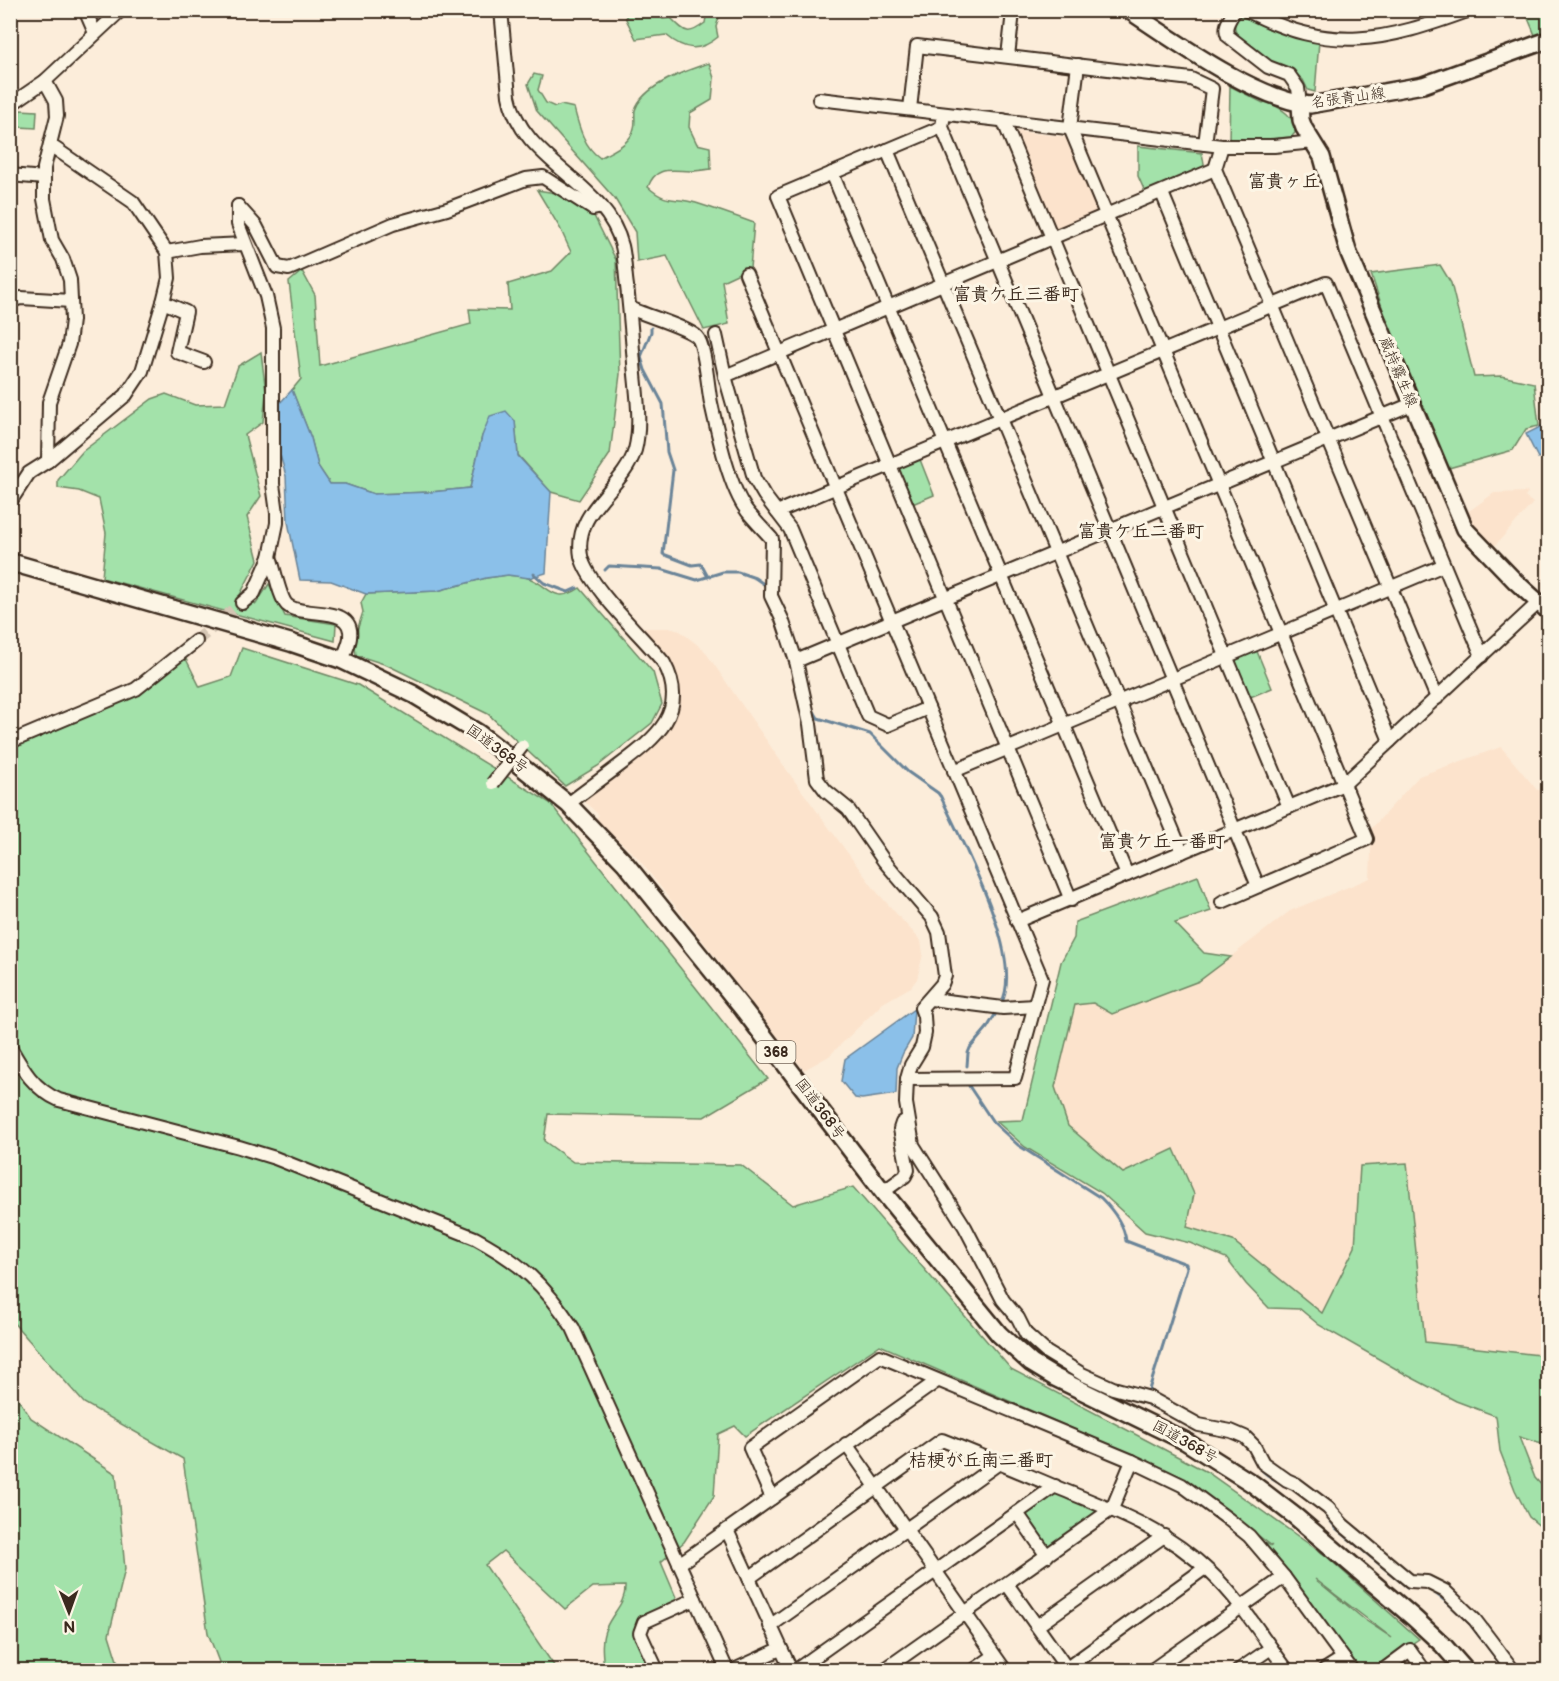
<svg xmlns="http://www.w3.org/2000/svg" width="1559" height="1681" viewBox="0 0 1559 1681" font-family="'Balsamiq Sans','Klee One',sans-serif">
<rect width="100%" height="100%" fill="#fcedda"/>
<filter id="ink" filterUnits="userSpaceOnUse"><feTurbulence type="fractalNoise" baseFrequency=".0167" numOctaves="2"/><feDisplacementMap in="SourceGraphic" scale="12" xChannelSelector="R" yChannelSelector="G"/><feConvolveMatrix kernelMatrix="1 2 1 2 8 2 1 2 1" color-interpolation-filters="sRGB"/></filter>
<g filter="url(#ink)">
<g fill="#fce3cc">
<polygon points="1015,131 1067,137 1099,210 1097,217 1057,232 1052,230 1011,134"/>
<polygon points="1528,492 1525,497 1533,503 1491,550 1469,526 1465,514 1494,493"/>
<polygon points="640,628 669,628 680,631 704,650 791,776 861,871 876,891 921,941 923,954 917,979 911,987 883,1003 829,1056 804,1070 637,857 595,819 599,815 585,802 589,795 660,741 673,724 679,708 680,695 675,670 667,657"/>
<polygon points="1501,747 1537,790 1548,789 1548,1356 1425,1342 1407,1163 1360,1166 1355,1247 1322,1314 1233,1241 1187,1227 1194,1194 1123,1173 1068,1126 1055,1087 1075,1004 1093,1003 1199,981 1290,911 1370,878 1372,828 1419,776"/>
</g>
<g fill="#a3e2aa" stroke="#6f8664" stroke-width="1.5" fill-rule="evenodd">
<path d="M629 10C642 10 655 8 663 19L671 18C686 33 688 36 705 23L707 11H721L716 27 718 37C699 53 684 50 666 35L636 39 626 19V11Z"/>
<polygon points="1525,11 1548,11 1548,31 1535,35"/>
<path d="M1240 15 1319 41 1315 92 1308 90 1303 80 1292 70 1272 62 1240 39C1233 30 1233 23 1240 15Z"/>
<path d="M709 63 714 78 712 100 690 113 689 127 697 144 710 147 711 169C704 170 697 171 691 171 672 171 656 165 648 187 668 205 674 196 696 203 715 209 735 216 754 223L750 268 722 281 729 324 704 330 667 256 637 262 635 232 615 199 537 111 528 84 534 74 542 76 538 90 546 103 555 107 561 105 574 108C579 127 584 147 600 158 613 150 631 144 634 128 636 123 634 115 635 110 643 85 687 70 709 63Z"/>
<path d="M1230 86 1263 103 1267 101C1281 109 1295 115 1295 133L1291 137 1229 142Z"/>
<polygon points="20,110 37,111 36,128 19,127"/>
<polygon points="1138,146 1202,153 1205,169 1146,194 1138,176"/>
<polygon points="537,190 556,193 594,216 616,260 620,374 610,454 579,500 551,492 518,455 515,421 482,436 470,488 431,492 374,494 345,484 330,484 318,466 311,438 292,390 301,379 289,282 302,271 315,295 320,366 471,324 469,309 510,310 508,284 552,271 571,252 560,228"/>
<polygon points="1440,265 1451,283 1474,377 1501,376 1534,383 1539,426 1526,429 1513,450 1445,469 1406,379 1371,274"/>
<polygon points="261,352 266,393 263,422 245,435 261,496 247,517 258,560 240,595 256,604 269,584 285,616 336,624 335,641 102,578 106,533 99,499 79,491 58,488 58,480 83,451 152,399 166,394 195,405 225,404 238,366"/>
<polygon points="919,457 934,495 910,505 896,471 899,465"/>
<path d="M508 575C514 576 522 576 528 578 549 584 553 606 580 588L653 672 662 704 652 723 598 766 565 786 488 714 387 665 356 655 354 640 363 612 361 603 366 594 437 591 486 578Z"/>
<path d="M242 648 358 685 550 803 768 1079 704 1117 548 1114 544 1141 573 1162 741 1165 793 1205 853 1187 1011 1369 1207 1472 1326 1556 1419 1639 1373 1670H1360L1292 1580 1260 1541 1272 1546 1185 1480 1145 1460 880 1345 745 1436 735 1426 718 1434 714 1496 684 1542 661 1562 678 1602 640 1618 634 1633 650 1670H604C603 1656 600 1642 606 1628 612 1613 626 1603 625 1586L593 1587 565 1609 503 1551 485 1565 557 1670H222L208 1633 183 1459 84 1403 11 1320V749L128 698 186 659 200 687 231 677ZM1315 1579 1392 1638 1365 1620Z"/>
<polygon points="1256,649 1272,688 1248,698 1233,663 1236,657"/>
<polygon points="1198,876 1211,911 1175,923 1204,953 1231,957 1199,981 1112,1014 1093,1003 1075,1005 1055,1087 1068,1126 1123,1173 1174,1149 1194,1194 1187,1227 1233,1241 1322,1313 1355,1247 1360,1166 1407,1163 1425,1342 1548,1356 1548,1446 1519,1437 1535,1478 1548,1492 1548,1533 1529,1517 1515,1490 1500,1451 1496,1416 1456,1401 1405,1374 1319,1325 1300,1309 1269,1308 1246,1284 1226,1258 1190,1243 1145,1232 1102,1193 1025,1147 996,1121 1023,1120 1061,962 1074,938 1075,922"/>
<polygon points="10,1387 31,1418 116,1474 125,1569 109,1635 120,1670 11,1670"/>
<polygon points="1059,1493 1096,1508 1096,1515 1050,1549 1045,1547 1024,1513 1052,1494"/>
</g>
<g fill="#8bc0e9" stroke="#6b8498" stroke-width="1.5">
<polygon points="292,390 311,438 318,466 330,484 345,484 374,494 431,492 470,488 482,436 490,416 506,411 515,421 518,456 551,492 546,573 529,578 508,575 486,578 437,591 366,594 331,581 300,580 288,522 286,476 279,451 278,405"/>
<polygon points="1546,424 1548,430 1548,453 1538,458 1526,434"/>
<polygon points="914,1009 912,1038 903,1053 897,1068 896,1094 862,1099 855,1098 841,1081 845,1059"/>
</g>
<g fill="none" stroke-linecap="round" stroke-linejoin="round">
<g stroke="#6b8498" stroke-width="3">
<polyline points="651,328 651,332 641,357 645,370 663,404 667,452 673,470 663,554 692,565 701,564 708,577"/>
<polyline points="605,570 609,566 661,569 697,580 723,572 738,572 755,578 768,587"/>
<polyline points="534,574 544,583 568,592 577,588"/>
<path d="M812 708 818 718 870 734 908 772 938 793 941 797C961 841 1026 958 1001 1004"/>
<polyline points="967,1066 968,1053 970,1048 987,1028 998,1010"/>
<path d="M969 1086 993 1122 1018 1145 1101 1198C1113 1210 1124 1224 1126 1241L1186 1264 1187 1268 1148 1393"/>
<polyline points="1146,1399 1145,1403 1178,1420"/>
<polyline points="1197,1430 1223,1435"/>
<path d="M1249 1449C1260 1476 1273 1478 1296 1491"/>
<polyline points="1323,1511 1336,1528 1407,1587 1413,1587"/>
<polyline points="1431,1590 1448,1603 1470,1624 1505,1670"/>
</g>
<polyline stroke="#d5c6b4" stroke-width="12" stroke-dasharray="12 6" stroke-linecap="butt" points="196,641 242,603"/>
<g stroke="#3b2a1e" stroke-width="16">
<g id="minor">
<polyline points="85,10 95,33"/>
<path d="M501 10 509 96C521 162 606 181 622 246 625 259 625 273 627 286 630 312 632 338 634 363 636 391 642 423 635 450 623 490 573 509 581 556 587 585 643 637 664 663 690 711 656 738 620 765 603 778 585 791 568 804"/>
<path d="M1235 10C1230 19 1223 27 1228 36L1268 67 1289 75 1298 88 1300 104"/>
<path d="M1246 10C1331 55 1385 41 1470 10"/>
<polyline points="1008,56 1013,12"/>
<polyline points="1078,65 1070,128 1367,839 1222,902"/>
<polyline points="45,81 56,101 57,116 44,168 44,199 52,240 63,259 70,280 72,320 69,344 49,402 48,461"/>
<polyline points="819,99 1222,146 1274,146 1314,142"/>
<polyline points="10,105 45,81 121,10"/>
<polyline points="910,109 917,46 1191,79 1212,89 1205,144"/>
<polyline points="944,114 942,127 1258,886"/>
<polyline points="1003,120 1289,807"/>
<polyline points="942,127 778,196 1071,900"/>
<polyline points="1222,146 1215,169 1437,698"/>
<polyline points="887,150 1182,852"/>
<polyline points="832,173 1127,875"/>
<polyline points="10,175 44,178"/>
<polyline points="1162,193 1390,741"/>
<polyline points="238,206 256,226 277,267 289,269 393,224 447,209 526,179 543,177 593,209 602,207"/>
<polyline points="238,206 238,224 266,296 273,328 273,484 277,513 277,523 270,557 254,593 242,603"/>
<polyline points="167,252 200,246 245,244"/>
<polyline points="746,274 1042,979 1015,1078 907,1079"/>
<polyline points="10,301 21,298 71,301"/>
<polyline points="163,302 186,312 177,352 204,362"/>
<path d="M630 308C644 315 689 328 697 337 705 345 708 389 711 403 718 434 729 487 747 511 755 521 764 530 772 539L771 596 782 619 796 661 810 724 817 779 826 791 848 809 884 861 932 917 939 932 945 976 942 984 921 1008 924 1016 925 1033 922 1047 911 1065 907 1079 906 1103 913 1145 965 1227 1003 1300 1018 1318 1026 1334 1046 1352 1082 1374 1113 1388 1150 1398 1199 1425 1231 1431 1245 1437 1254 1446 1263 1463 1287 1480 1296 1484 1328 1508 1343 1525 1410 1581 1427 1582 1445 1591 1475 1620 1513 1670"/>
<polyline points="716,335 725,376"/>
<polyline points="10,502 29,473 48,461 126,395 142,371 163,302 169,278 167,252 133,202 50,145"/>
<polyline points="777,512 1326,283 1482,656"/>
<path d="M270 557C275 569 279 597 287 605 303 619 355 603 350 638 349 645 345 653 342 660"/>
<polyline points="796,661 1412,404"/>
<polyline points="928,708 888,725 868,716 790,529 764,495 754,478 725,376 1215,169"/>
<polyline points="10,742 136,689 196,641"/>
<polyline points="954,771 1444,565"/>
<polyline points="1017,921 1344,784 1538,603"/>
<polyline points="931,999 1003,1008 1035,1006"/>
<path d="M10 1047C23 1070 34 1089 59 1100L239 1147 275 1158 475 1238C521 1263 544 1284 573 1328L727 1670"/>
<polyline points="883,1192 905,1176 908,1170 900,1129 902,1123 908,1119"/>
<polyline points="846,1444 1005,1670"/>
<polyline points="772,1498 750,1448 880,1356 1132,1461 1182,1485 1228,1519 1249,1536 1284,1577 1352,1670"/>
<polyline points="1017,1513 1047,1556"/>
<polyline points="727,1530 791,1670"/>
<polyline points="679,1564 937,1381"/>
<path d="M749 1578 942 1440C980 1455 1018 1471 1056 1487 1115 1511 1164 1528 1211 1573 1241 1601 1263 1638 1287 1670"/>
<polyline points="1007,1584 1068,1670"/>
<polyline points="770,1626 999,1463"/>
<polyline points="1037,1626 1164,1536"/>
<polyline points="1067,1668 1205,1568"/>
<polyline points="657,1670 640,1633 644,1622 695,1599"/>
<polyline points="734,1670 780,1649"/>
<polyline points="796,1670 1055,1486"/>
<polyline points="884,1670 1112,1509 1132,1461"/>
<polyline points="974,1670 994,1656"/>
<polyline points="1152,1670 1284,1577"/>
<polyline points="1239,1670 1271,1648"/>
<polyline points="1324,1670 1343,1658"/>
<polyline points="1383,1670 1410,1650 1424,1670"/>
</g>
</g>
<g stroke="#3b2a1e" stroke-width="20">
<g id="major">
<path d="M1128 10C1175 41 1255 99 1310 105L1423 85 1548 40"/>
<polyline points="1300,104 1301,120 1304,128 1322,157 1348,251 1465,529 1515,581 1548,611"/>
</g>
</g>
<g stroke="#3b2a1e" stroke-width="21">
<polyline id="highway" points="10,562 292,643 342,660 413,694 478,733 508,756 568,804 625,863 743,1009 883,1192 999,1334 1031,1363 1054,1377 1185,1441 1253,1484 1296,1517 1414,1618 1443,1645 1465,1670"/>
</g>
<use href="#minor" stroke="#fcf5e5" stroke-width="12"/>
<use href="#major" stroke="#fcf5e5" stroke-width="15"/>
<use href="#highway" stroke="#fcf5e5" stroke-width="16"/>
<g stroke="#3b2a1e" stroke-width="16" stroke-linecap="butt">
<polyline id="minor-bridge" points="493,783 522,746"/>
</g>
<use href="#minor-bridge" stroke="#fcf5e5" stroke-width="12"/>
</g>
</g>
<g text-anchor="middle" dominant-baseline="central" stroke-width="6" stroke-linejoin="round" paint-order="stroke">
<rect fill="#fcf5e5" stroke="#75675a" stroke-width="1.5" x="756.5" y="1041" width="39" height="22" rx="4.5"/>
<g font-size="14" font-weight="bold" fill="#3b2a1e">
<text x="776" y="1052">368</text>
</g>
<g font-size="15" fill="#3b2a1e" stroke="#fcf5e5">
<text transform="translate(1348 98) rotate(-8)">名張青山線</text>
<text transform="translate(1398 372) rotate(67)">蔵持霧生線</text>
<text transform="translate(497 749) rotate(36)">国道368号</text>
<text transform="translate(820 1109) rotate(53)">国道368号</text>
<text transform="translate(1185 1442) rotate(29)">国道368号</text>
</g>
<g font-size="18" font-weight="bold" fill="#3b2a1e" stroke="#fcf5e5">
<text x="1284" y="181">富貴ヶ丘</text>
<text x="1016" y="294">富貴ケ丘三番町</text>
<text x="1141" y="531">富貴ケ丘二番町</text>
<text x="1162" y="841">富貴ケ丘一番町</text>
<text x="981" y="1460">桔梗が丘南二番町</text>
</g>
</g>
<rect width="1559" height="1681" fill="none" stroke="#fcf5e5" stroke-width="36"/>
<rect x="18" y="18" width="1523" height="1645" fill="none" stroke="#3b2a1e" stroke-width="2" filter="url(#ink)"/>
<g transform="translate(69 1612) rotate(179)" stroke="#fcf5e5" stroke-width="4.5" paint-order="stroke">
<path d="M0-4.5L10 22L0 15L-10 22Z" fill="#3b2a1e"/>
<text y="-9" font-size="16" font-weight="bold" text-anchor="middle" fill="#3b2a1e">N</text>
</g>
</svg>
